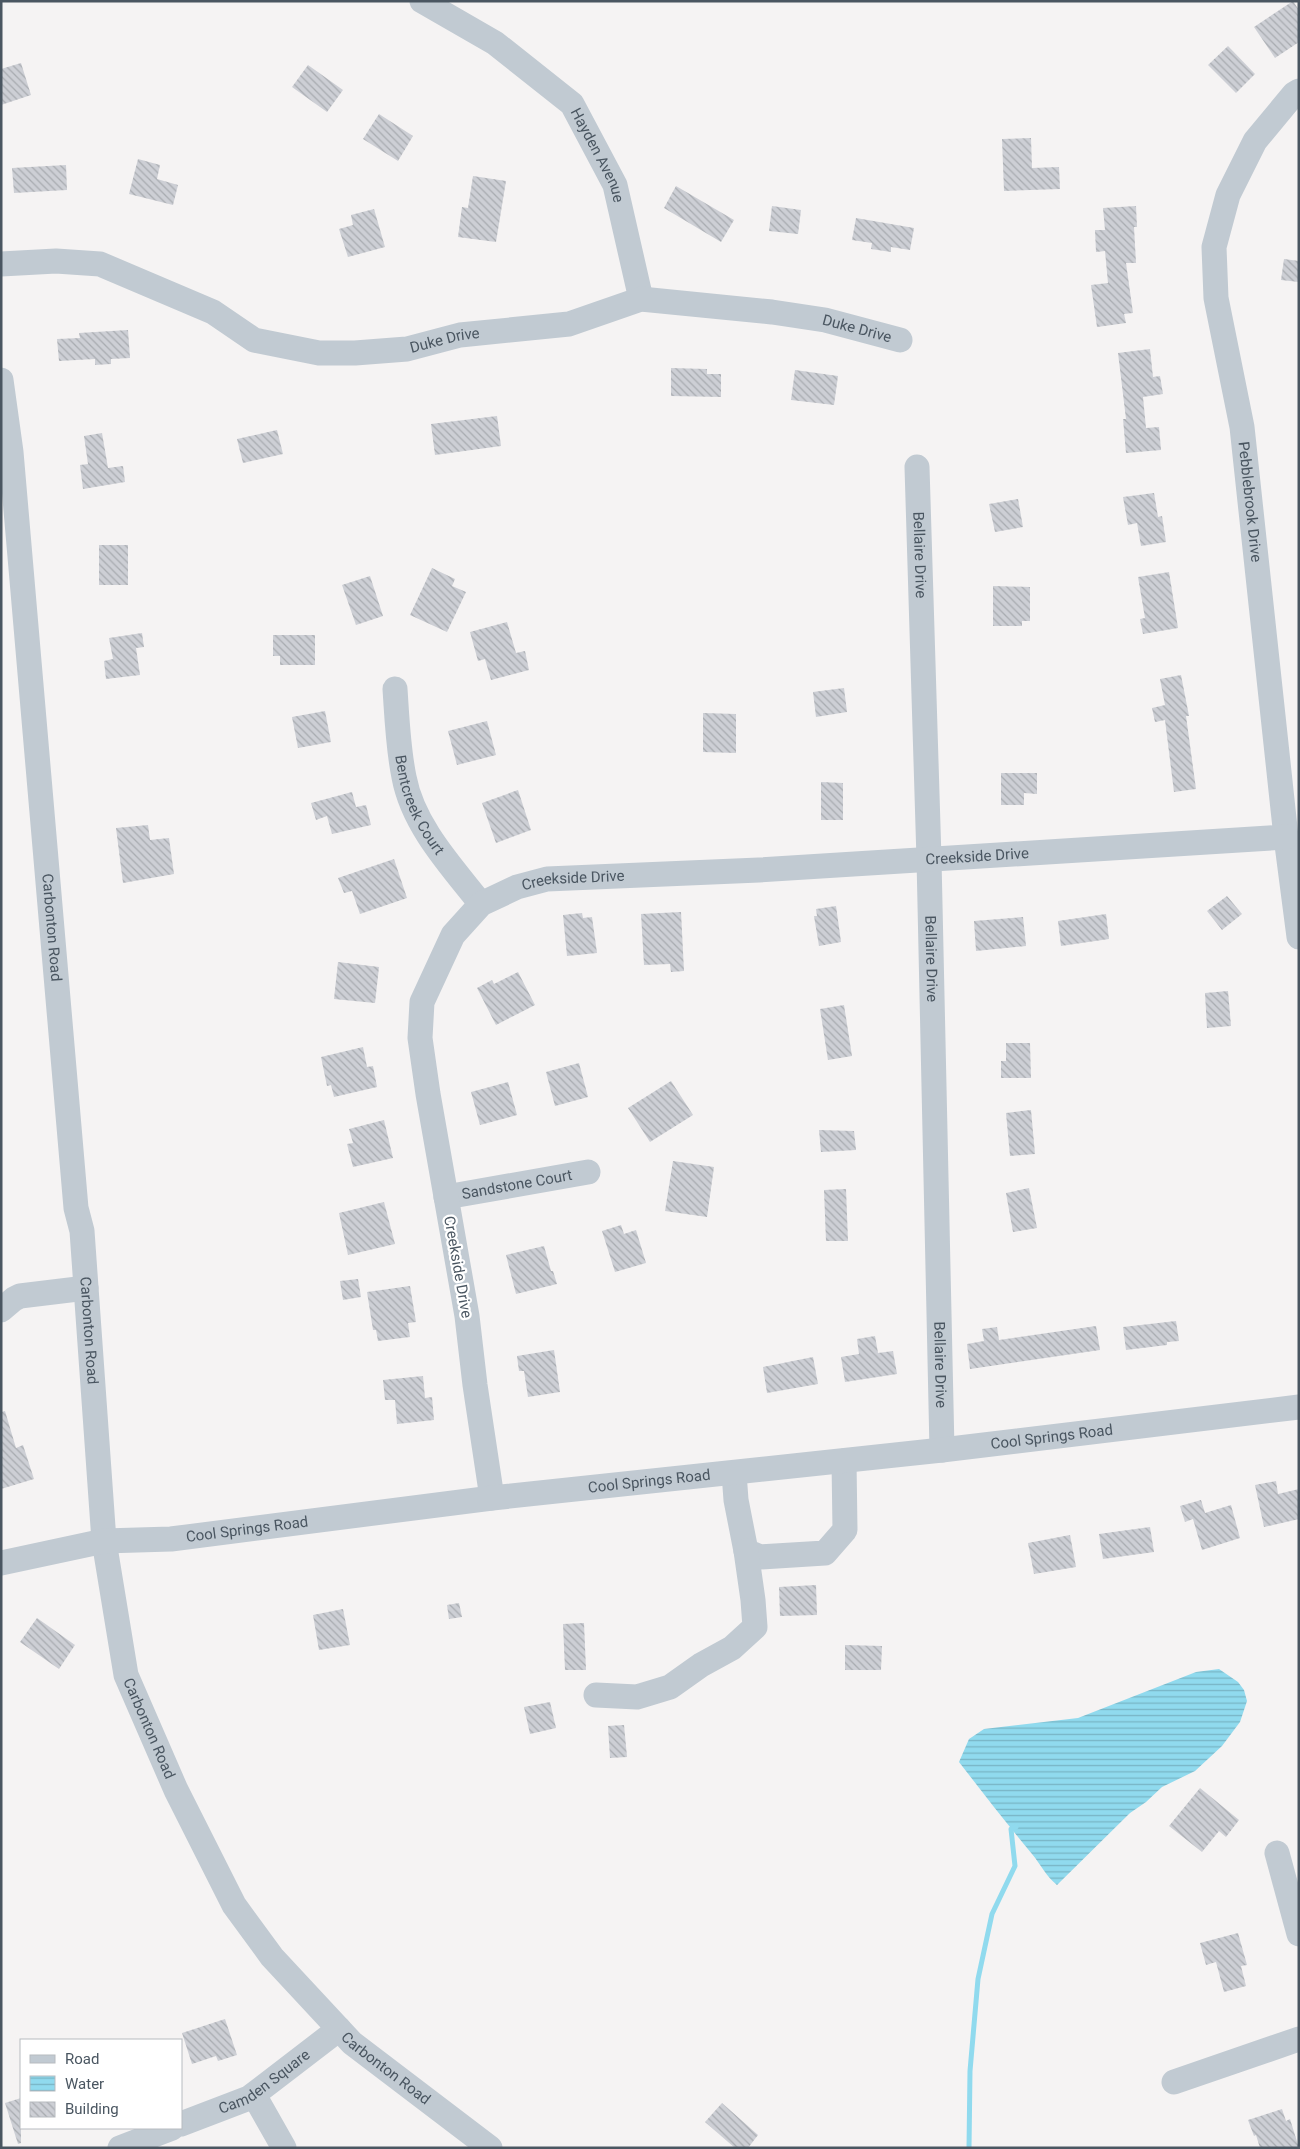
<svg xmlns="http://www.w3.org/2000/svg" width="1300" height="2149" viewBox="0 0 1300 2149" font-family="Roboto,sans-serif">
<defs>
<pattern id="water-rules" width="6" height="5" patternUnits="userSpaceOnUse" patternTransform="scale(1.25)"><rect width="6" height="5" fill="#90daee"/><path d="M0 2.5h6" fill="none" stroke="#78b4c4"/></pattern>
<pattern id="building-back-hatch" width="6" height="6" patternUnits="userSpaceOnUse" patternTransform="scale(1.25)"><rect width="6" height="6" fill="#cdcfd5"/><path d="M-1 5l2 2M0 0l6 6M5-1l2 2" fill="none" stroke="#a8abb0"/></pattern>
</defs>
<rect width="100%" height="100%" fill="#f5f3f3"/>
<path fill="url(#water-rules)" d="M1219 1669 1238 1682 1244 1690 1247 1701 1240 1722 1222 1746 1195 1771 1162 1787 1146 1802 1130 1813 1057 1885C1046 1876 1041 1865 1032 1854 1007 1824 983 1793 959 1762L969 1739 984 1729 1078 1718 1196 1672Z"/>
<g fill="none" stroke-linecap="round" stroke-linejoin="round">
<polyline stroke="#90daee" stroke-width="5" points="969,2148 970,2071 978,1979 992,1914 1015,1866 1011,1829 1016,1827"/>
</g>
<g fill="url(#building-back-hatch)">
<polygon points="1293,1 1299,10 1299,42 1275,58 1254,27"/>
<polygon points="1228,46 1255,74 1236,93 1208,65"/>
<polygon points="21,63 31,95 1,105 1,69"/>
<polygon points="308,65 343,90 327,112 292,87"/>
<polygon points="379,114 413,136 398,161 363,139"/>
<polygon points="1031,138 1032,168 1059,167 1060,189 1004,191 1002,139"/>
<polygon points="138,159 160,165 157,179 178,185 173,205 129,194"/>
<polygon points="66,165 67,190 14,193 12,168"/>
<polygon points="473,176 506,181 496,242 458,237 462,207 468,208"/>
<polygon points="676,186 734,220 721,242 664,208"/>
<polygon points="772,206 801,210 798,234 769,231"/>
<polygon points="1136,206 1137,227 1134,227 1136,263 1126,263 1133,313 1124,314 1126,323 1097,327 1091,285 1108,283 1105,251 1096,252 1095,230 1105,230 1103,208"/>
<polygon points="374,209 385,247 348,257 339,229 353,225 351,215"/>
<polygon points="856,218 914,228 910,250 891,247 891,252 871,249 872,243 852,240"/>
<polygon points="1284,259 1299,261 1299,282 1281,280"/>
<polygon points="128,330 130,358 111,359 111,364 95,365 95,359 59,361 57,339 80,338 79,333"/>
<polygon points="1150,349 1153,377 1160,376 1163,394 1143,397 1146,428 1159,427 1161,450 1126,453 1123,419 1126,419 1118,353"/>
<polygon points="671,368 707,369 707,374 721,374 721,397 671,396"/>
<polygon points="795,370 838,376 834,405 791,400"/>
<polygon points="497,416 501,446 435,455 431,424"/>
<polygon points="277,430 283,454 243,463 237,439"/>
<polygon points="102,433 108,468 123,466 125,482 83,489 80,465 88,464 84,436"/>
<polygon points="1154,493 1158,517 1162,516 1166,542 1141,546 1137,523 1128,525 1123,497"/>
<polygon points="1018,499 1023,527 995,532 989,504"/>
<rect x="99" y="545" width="29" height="40"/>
<polygon points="432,568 455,579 452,586 466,592 447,632 410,615"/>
<polygon points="1169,572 1178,628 1143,634 1140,619 1145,618 1138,577"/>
<polygon points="370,576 383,616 356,625 342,585"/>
<polygon points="993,586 1030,587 1030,621 1022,621 1022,626 993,626"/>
<polygon points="507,622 516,653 525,651 529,670 491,680 485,659 478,661 470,632"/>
<polygon points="142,633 144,647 136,648 140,675 106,679 104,661 113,659 109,638"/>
<polygon points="273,635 315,635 315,665 280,665 280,656 273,656"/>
<polygon points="1181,675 1189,716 1186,716 1196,789 1174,792 1165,720 1155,722 1152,708 1165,705 1160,679"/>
<polygon points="844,688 847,712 816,717 813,692"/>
<polygon points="325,711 331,742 298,748 292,717"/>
<polygon points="703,713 736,714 736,753 703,752"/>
<polygon points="487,721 496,755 457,765 448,731"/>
<polygon points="1001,773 1037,773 1037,794 1024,793 1024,805 1001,805"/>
<polygon points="821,782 843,783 843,820 821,820"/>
<polygon points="518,790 531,830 496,843 482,803"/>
<polygon points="352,792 356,807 366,805 371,825 332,834 327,816 316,820 311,803"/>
<polygon points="148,825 150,840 169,838 174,874 123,883 116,828"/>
<polygon points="394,859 407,898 360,914 352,891 344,893 338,878"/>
<polygon points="1227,896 1242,914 1222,930 1207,911"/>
<polygon points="836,906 841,942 819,946 814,916 817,916 816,909"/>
<polygon points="681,912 684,971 671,972 670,964 644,965 641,914"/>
<polygon points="582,913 583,918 592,917 597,953 567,956 563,915"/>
<polygon points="1106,914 1109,939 1061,946 1058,921"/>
<polygon points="1023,917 1026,946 976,951 974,921"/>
<polygon points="338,962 379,967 375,1003 334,999"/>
<polygon points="518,972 535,1005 496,1025 477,988 492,980 494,984"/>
<polygon points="1228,991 1231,1026 1207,1028 1205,993"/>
<polygon points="844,1005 852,1056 828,1060 820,1009"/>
<polygon points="1006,1043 1030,1043 1031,1078 1001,1078 1001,1061 1006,1061"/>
<polygon points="363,1047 367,1067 373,1066 377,1087 334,1097 331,1085 327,1086 321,1057"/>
<polygon points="579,1063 588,1097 555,1106 546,1072"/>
<polygon points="671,1081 693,1115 650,1142 628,1108"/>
<polygon points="508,1082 517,1115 480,1125 471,1092"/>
<polygon points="1031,1110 1035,1154 1010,1156 1006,1113"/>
<polygon points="384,1120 393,1158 353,1167 347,1144 353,1143 349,1129"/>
<polygon points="819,1130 854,1131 856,1150 821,1152"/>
<polygon points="673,1161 714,1167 707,1217 665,1211"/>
<polygon points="1029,1188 1037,1228 1013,1232 1006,1193"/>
<polygon points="846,1189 848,1241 826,1241 824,1190"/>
<polygon points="384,1202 395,1244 348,1255 339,1213"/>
<polygon points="621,1225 624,1234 636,1230 646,1263 615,1272 602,1231"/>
<polygon points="544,1246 551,1271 553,1271 557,1284 516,1294 506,1255"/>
<polygon points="358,1279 361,1297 343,1300 340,1281"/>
<polygon points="410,1286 416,1322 408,1323 410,1337 378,1341 376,1330 373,1330 367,1292"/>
<polygon points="1176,1321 1179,1341 1167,1342 1167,1345 1126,1350 1123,1327"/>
<polygon points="1096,1326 1100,1350 970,1369 967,1344 984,1341 982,1329 997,1327 999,1340"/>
<polygon points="875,1336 878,1353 893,1351 897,1374 845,1382 841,1357 859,1354 857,1339"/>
<polygon points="554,1350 560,1392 528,1397 524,1371 519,1371 517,1356"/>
<polygon points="813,1357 818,1384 767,1393 763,1367"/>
<polygon points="423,1376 425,1398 432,1397 434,1420 397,1424 395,1400 385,1400 383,1380"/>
<polygon points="5,1411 16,1448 23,1445 34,1479 1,1489 1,1412"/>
<polygon points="1276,1481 1278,1494 1299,1489 1299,1519 1264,1527 1255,1485"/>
<polygon points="1201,1500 1205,1513 1231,1505 1240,1538 1202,1550 1193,1519 1185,1522 1180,1506"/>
<polygon points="1150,1527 1154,1552 1103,1559 1099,1534"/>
<polygon points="1070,1535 1076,1567 1034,1574 1028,1543"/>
<polygon points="816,1585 817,1615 780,1616 779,1587"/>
<polygon points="459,1603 462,1617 449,1619 447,1605"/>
<polygon points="343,1609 350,1645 319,1650 313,1615"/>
<polygon points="37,1618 75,1645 59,1669 20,1642"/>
<polygon points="584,1623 586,1670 565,1670 563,1624"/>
<polygon points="845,1645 882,1646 881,1670 845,1670"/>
<polygon points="550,1702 556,1728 530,1734 524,1707"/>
<polygon points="624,1725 627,1757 610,1758 608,1726"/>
<polygon points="1200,1788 1239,1820 1226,1837 1219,1831 1202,1852 1169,1826"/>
<polygon points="1238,1933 1247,1965 1241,1966 1246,1986 1224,1992 1216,1962 1206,1965 1200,1943"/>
<polygon points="225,2019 237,2055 218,2061 216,2056 192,2064 182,2033"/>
<polygon points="21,2098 21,2143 18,2144 5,2103"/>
<polygon points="722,2103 758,2135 748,2148 735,2148 705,2122"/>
<polygon points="1282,2109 1286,2121 1290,2119 1299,2148 1260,2148 1256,2135 1254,2136 1248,2120"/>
</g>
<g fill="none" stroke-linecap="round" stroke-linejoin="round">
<g stroke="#c1cad2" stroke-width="25">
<path id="s1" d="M422 1 495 43 572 104 615 185 641 299"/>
<path id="s2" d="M1299 91 1294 94 1255 141 1228 195 1214 247 1216 298 1242 427 1286 837 1299 937"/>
<path id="s3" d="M1 264 56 261 100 264 213 312 254 340 319 353H355L407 349 460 335 569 324 641 299 772 312 825 320 900 340"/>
<path id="s4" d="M1 380 11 452 76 1208 82 1231 104 1541 126 1675 176 1790 234 1905 272 1957 352 2043 490 2148"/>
<path id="s5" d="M917 467 929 859 942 1450"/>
<path id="s6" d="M395 689C397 718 398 748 404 777 413 826 452 867 481 904"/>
<path id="s7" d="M446 1197 588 1172"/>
<polyline points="1,1310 14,1299 20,1296 86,1288"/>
<polyline points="734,1473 736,1500 746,1551 760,1557 825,1553 845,1530 844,1461"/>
<path id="s8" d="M492 1498 475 1385 467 1316 428 1094 420 1038 422 1002 453 935 481 904 517 887 547 879 759 870 1286 837"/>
<path id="s9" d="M1 1563 104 1541 171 1539 492 1498 942 1450 1299 1407"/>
<polyline points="596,1695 637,1697 670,1687 701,1665 732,1648 755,1627 753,1600 746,1551"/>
<polyline points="1277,1853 1299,1934"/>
<polyline points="1174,2082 1299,2039"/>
<polyline points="254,2095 284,2148"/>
<path id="s10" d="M181 2124 249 2098 339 2029"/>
<polyline points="120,2148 172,2128"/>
</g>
</g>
<g text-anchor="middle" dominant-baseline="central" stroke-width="4.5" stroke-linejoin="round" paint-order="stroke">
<g font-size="15" fill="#4a5661" stroke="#fff">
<text stroke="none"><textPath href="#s1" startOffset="240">Hayden Avenue</textPath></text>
<text stroke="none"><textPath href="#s3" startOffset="885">Duke Drive</textPath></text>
<text stroke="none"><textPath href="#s3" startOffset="465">Duke Drive</textPath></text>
<text stroke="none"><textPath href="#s2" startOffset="439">Pebblebrook Drive</textPath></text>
<text stroke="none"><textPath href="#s5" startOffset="88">Bellaire Drive</textPath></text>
<text stroke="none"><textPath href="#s6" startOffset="120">Bentcreek Court</textPath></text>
<text stroke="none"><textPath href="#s8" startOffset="1119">Creekside Drive</textPath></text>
<text stroke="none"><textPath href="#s8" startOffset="714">Creekside Drive</textPath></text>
<text stroke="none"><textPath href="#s4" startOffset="550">Carbonton Road</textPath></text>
<text stroke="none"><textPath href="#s5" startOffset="492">Bellaire Drive</textPath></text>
<text stroke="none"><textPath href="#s7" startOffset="72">Sandstone Court</textPath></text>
<text transform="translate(458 1267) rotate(80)">Creekside Drive</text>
<text stroke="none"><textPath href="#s4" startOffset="955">Carbonton Road</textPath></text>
<text stroke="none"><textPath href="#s5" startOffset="898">Bellaire Drive</textPath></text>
<text stroke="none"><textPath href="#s9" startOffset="1059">Cool Springs Road</textPath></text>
<text stroke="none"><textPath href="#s9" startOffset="654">Cool Springs Road</textPath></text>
<text stroke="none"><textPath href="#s9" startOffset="249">Cool Springs Road</textPath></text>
<text stroke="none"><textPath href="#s4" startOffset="1360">Carbonton Road</textPath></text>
<text stroke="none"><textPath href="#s4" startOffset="1780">Carbonton Road</textPath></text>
<text stroke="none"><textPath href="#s10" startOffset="94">Camden Square</textPath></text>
</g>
</g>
<rect width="1300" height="2149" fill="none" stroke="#4a5661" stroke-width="5"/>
<rect x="20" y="2039" width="162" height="90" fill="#ffffff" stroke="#b7bbc0"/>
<rect x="30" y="2055" width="25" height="8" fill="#c1cad2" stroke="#b7bbc0"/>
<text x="65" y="2064" font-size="15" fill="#4a5661">Road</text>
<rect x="30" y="2076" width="25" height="15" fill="url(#water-rules)" stroke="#b7bbc0"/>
<text x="65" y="2089" font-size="15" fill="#4a5661">Water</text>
<rect x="30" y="2102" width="25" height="15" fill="url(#building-back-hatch)" stroke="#b7bbc0"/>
<text x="65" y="2114" font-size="15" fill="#4a5661">Building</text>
</svg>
